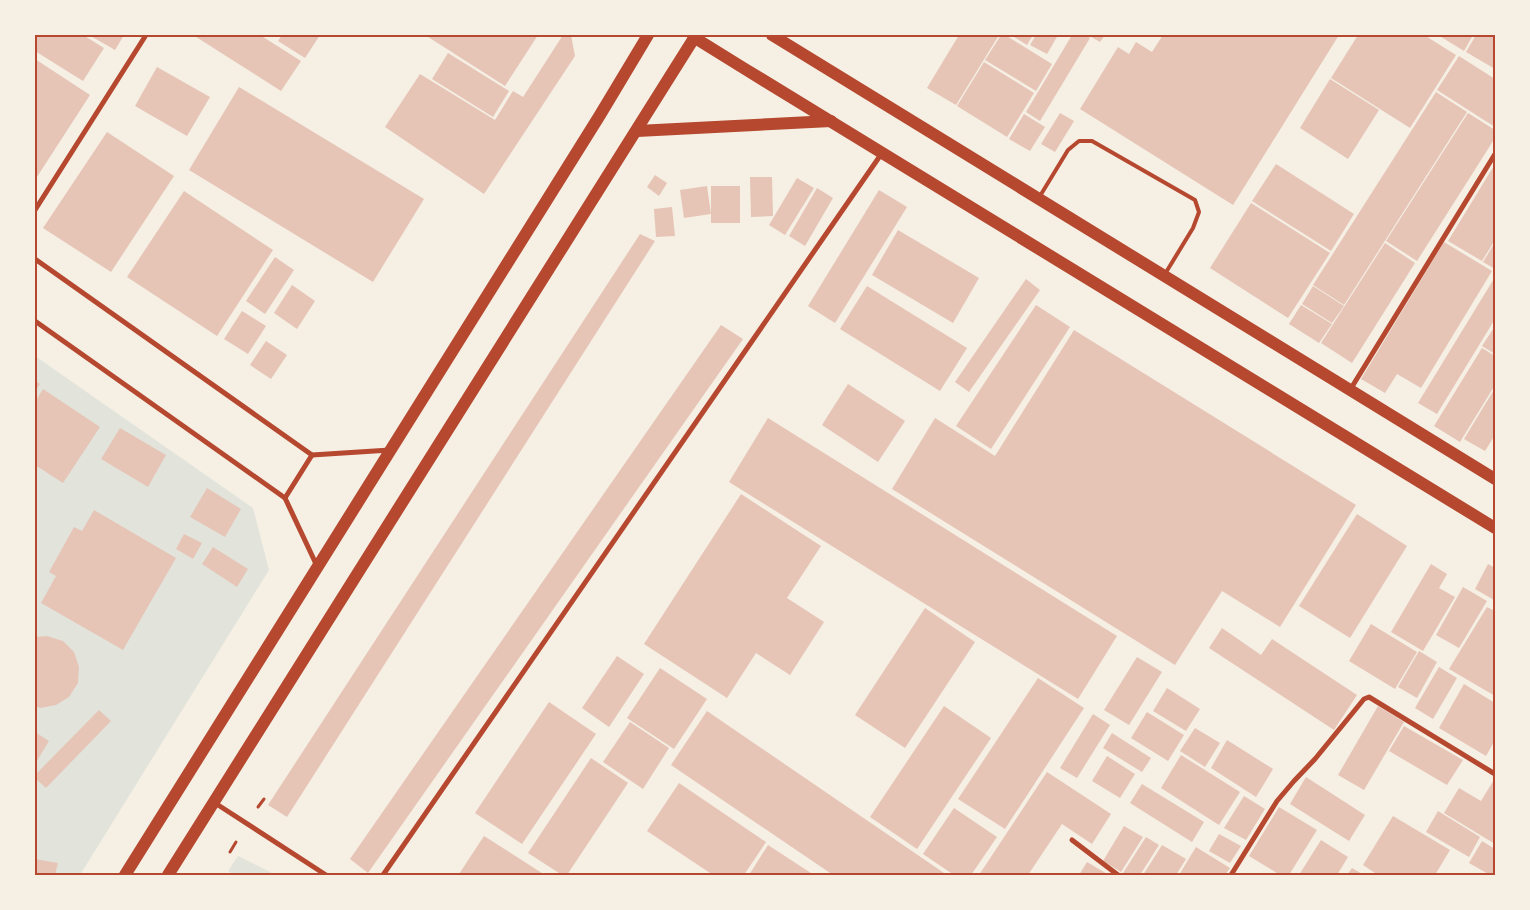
<svg xmlns="http://www.w3.org/2000/svg" width="1530" height="910" viewBox="0 0 1530 910" font-family="Barlow,sans-serif">
<rect width="100%" height="100%" fill="#f6efe4"/>
<g fill="#e2e4dc">
<polygon points="35,356 253,508 269,570 80,875 35,875"/>
<polygon points="238,856 276,875 235,875 228,871"/>
</g>
<g fill="#e6c5b7">
<polygon points="35,35 83,35 104,48 83,81 35,51"/>
<polygon points="89,35 124,35 115,50"/>
<polygon points="193,35 260,35 301,61 281,91"/>
<polygon points="282,35 320,35 305,58 278,41"/>
<polygon points="425,35 538,35 505,86"/>
<polygon points="563,35 571,35 575,56 484,194 385,127 420,74 495,120 513,91 523,97"/>
<polygon points="959,35 999,35 956,105 927,88"/>
<polygon points="1001,35 1005,35 1052,64 1036,91 985,60"/>
<polygon points="1011,35 1033,35 1027,45"/>
<polygon points="1036,35 1058,35 1047,54 1030,45"/>
<polygon points="1072,35 1084,35 1090,38 1040,121 1026,112"/>
<polygon points="1088,35 1105,35 1100,42"/>
<polygon points="1163,35 1339,35 1233,205 1080,109 1118,47 1129,54 1136,42 1152,52"/>
<polygon points="1358,35 1424,35 1456,55 1410,128 1331,78"/>
<polygon points="1438,35 1473,35 1464,51"/>
<polygon points="1476,35 1495,35 1495,69 1466,52"/>
<polygon points="448,53 509,91 493,117 432,79"/>
<polygon points="1459,56 1495,79 1495,127 1437,90"/>
<polygon points="35,59 90,95 35,180"/>
<polygon points="984,62 1034,93 1007,137 957,106"/>
<polygon points="157,67 210,97 187,136 135,106"/>
<polygon points="1330,79 1379,110 1348,159 1300,128"/>
<polygon points="239,87 424,199 373,282 189,170"/>
<polygon points="1436,92 1467,112 1344,305 1313,285"/>
<polygon points="1060,113 1074,121 1055,152 1041,144"/>
<polygon points="1468,113 1495,130 1495,138 1417,261 1386,241"/>
<polygon points="1024,114 1045,127 1030,151 1009,139"/>
<polygon points="107,132 174,176 111,272 43,228"/>
<polygon points="1276,164 1354,214 1331,251 1252,201"/>
<polygon points="1495,164 1495,240 1482,261 1448,241"/>
<polygon points="655,175 667,183 659,196 647,187"/>
<polygon points="750,177 772,177 773,216 751,217"/>
<polygon points="797,178 814,188 785,235 769,225"/>
<polygon points="707,186 711,214 684,218 680,190"/>
<rect x="711" y="186" width="29" height="37"/>
<polygon points="817,188 833,198 805,246 789,236"/>
<polygon points="879,190 907,207 835,323 808,306"/>
<polygon points="184,191 273,250 217,336 127,277"/>
<polygon points="1251,203 1330,253 1288,318 1210,268"/>
<polygon points="672,207 675,236 656,237 654,209"/>
<polygon points="898,230 979,278 953,323 872,275"/>
<polygon points="640,234 655,241 287,817 268,805"/>
<polygon points="1444,242 1492,271 1421,388 1397,374 1385,393 1361,379"/>
<polygon points="1495,242 1495,269 1483,262"/>
<polygon points="1385,243 1415,263 1352,363 1321,343"/>
<polygon points="275,257 294,270 265,314 246,301"/>
<polygon points="1495,277 1495,319 1437,414 1418,403"/>
<polygon points="1026,279 1040,290 969,392 955,382"/>
<polygon points="292,285 315,301 297,329 274,313"/>
<polygon points="867,286 967,348 940,391 840,329"/>
<polygon points="1313,286 1344,306 1332,323 1302,304"/>
<polygon points="1036,305 1070,327 991,449 956,426"/>
<polygon points="1301,305 1332,324 1319,343 1289,324"/>
<polygon points="242,311 266,326 248,354 224,339"/>
<polygon points="721,325 743,339 368,873 350,859"/>
<polygon points="1495,326 1495,354 1482,346"/>
<polygon points="1074,330 1356,505 1280,627 1222,591 1175,665 892,489 935,418 995,456"/>
<polygon points="266,341 287,355 271,379 250,365"/>
<polygon points="1482,348 1495,356 1495,385 1460,442 1434,426"/>
<polygon points="35,380 40,384 35,391"/>
<polygon points="848,384 905,421 878,462 822,425"/>
<polygon points="1495,388 1495,435 1485,451 1464,439"/>
<polygon points="43,389 100,427 63,483 35,465 35,402"/>
<polygon points="768,418 1117,636 1078,699 729,482"/>
<polygon points="120,428 166,455 148,487 101,459"/>
<polygon points="207,488 241,509 225,537 190,517"/>
<polygon points="741,494 821,546 787,598 824,622 790,675 756,653 727,698 644,644"/>
<polygon points="94,510 176,558 123,650 41,603 56,576 49,572 74,527 82,531"/>
<polygon points="1357,514 1407,546 1350,638 1299,606"/>
<polygon points="184,534 202,543 193,559 176,549"/>
<polygon points="213,547 248,569 237,587 202,564"/>
<polygon points="1431,564 1447,574 1439,588 1455,597 1423,651 1391,632"/>
<polygon points="1488,564 1495,568 1494,600 1475,589"/>
<polygon points="1463,587 1487,601 1459,648 1436,635"/>
<polygon points="1487,607 1495,611 1495,696 1449,669"/>
<polygon points="925,608 975,642 905,748 855,715"/>
<polygon points="1371,624 1417,652 1395,689 1349,661"/>
<polygon points="1222,628 1261,655 1272,639 1357,695 1334,730 1209,648"/>
<polygon points="47,636 63,641 74,652 79,667 78,683 69,697 56,705 40,708 35,706 35,637"/>
<polygon points="1419,651 1437,662 1417,698 1398,687"/>
<polygon points="617,656 644,674 609,727 582,708"/>
<polygon points="1137,657 1162,672 1129,725 1104,710"/>
<polygon points="1439,667 1457,678 1433,719 1415,708"/>
<polygon points="660,668 707,699 674,749 627,718"/>
<polygon points="1038,678 1084,708 1005,829 958,799"/>
<polygon points="1464,684 1495,703 1495,740 1486,756 1439,728"/>
<polygon points="1167,688 1200,709 1186,731 1153,711"/>
<polygon points="549,702 596,734 522,844 475,813"/>
<polygon points="944,706 991,738 917,849 870,817"/>
<polygon points="1378,706 1404,722 1364,790 1338,775"/>
<polygon points="99,710 111,721 46,788 35,778 35,775"/>
<polygon points="707,711 947,875 833,875 671,765"/>
<polygon points="1147,712 1184,735 1168,761 1131,738"/>
<polygon points="1093,714 1110,725 1077,778 1060,768"/>
<polygon points="630,722 669,748 643,789 603,762"/>
<polygon points="1404,726 1463,760 1447,785 1389,751"/>
<polygon points="1195,728 1220,743 1205,767 1180,751"/>
<polygon points="35,732 49,741 35,764"/>
<polygon points="1112,733 1151,758 1142,772 1103,748"/>
<polygon points="1227,740 1273,769 1256,797 1211,768"/>
<polygon points="1181,755 1240,792 1219,825 1161,788"/>
<polygon points="1107,756 1135,774 1120,798 1092,781"/>
<polygon points="591,758 628,783 567,875 562,875 528,853"/>
<polygon points="1047,772 1111,814 1092,844 1062,824 1028,875 979,875"/>
<polygon points="1306,777 1365,815 1349,841 1290,804"/>
<polygon points="1495,778 1495,844 1444,813 1459,788 1481,801"/>
<polygon points="679,783 766,842 744,875 713,875 647,831"/>
<polygon points="1142,784 1204,822 1192,842 1130,803"/>
<polygon points="1244,796 1265,809 1246,840 1224,828"/>
<polygon points="1279,807 1317,830 1289,875 1280,875 1249,856"/>
<polygon points="954,808 997,837 971,875 954,875 923,854"/>
<polygon points="1438,811 1480,837 1469,857 1426,832"/>
<polygon points="1393,816 1450,850 1435,875 1378,875 1363,865"/>
<polygon points="1124,826 1143,837 1121,872 1103,861"/>
<polygon points="1219,834 1241,846 1230,863 1209,851"/>
<polygon points="484,836 545,875 459,874"/>
<polygon points="1146,837 1159,845 1140,875 1127,875 1123,873"/>
<polygon points="1321,840 1348,857 1337,875 1299,875"/>
<polygon points="1482,841 1495,849 1495,875 1490,875 1469,863"/>
<polygon points="768,845 814,875 749,875"/>
<polygon points="1162,845 1186,859 1176,875 1143,875"/>
<polygon points="1196,847 1230,868 1225,875 1179,875"/>
<polygon points="35,859 58,863 55,875 35,875"/>
<polygon points="1087,862 1109,875 1079,875"/>
<polygon points="1352,868 1364,875 1347,875"/>
</g>
<g fill="none" stroke-linecap="round" stroke-linejoin="round">
<g stroke="#b5482f" stroke-width="3">
<polyline points="258,807 264,799"/>
<polyline points="230,852 236,842"/>
</g>
<polyline stroke="#b5482f" stroke-width="4" points="1040,196 1068,150 1079,141 1092,141 1195,200 1199,212 1193,228 1165,274"/>
<g stroke="#b5482f" stroke-width="5">
<polyline points="35,210 146,35"/>
<polyline points="35,259 312,455 390,450"/>
<polyline points="35,321 285,498 317,566"/>
<polyline points="1350,390 1495,154"/>
<polyline points="285,498 312,455"/>
<polyline points="215,803 326,875"/>
<polyline points="1072,840 1118,875"/>
<polyline points="383,875 882,153"/>
<polyline points="1231,875 1277,801 1294,781 1315,759 1364,699 1369,697 1495,774"/>
</g>
<g stroke="#b5482f" stroke-width="12">
<polyline points="693,35 695,38 745,69 1495,528"/>
<polyline points="772,35 1495,479"/>
<polyline points="637,131 831,121"/>
<polyline points="125,875 600,115 648,35"/>
<polyline points="168,875 696,35"/>
</g>
</g>
<rect width="1530" height="910" fill="none" stroke="#f6efe4" stroke-width="72"/>
<rect x="36" y="36" width="1458" height="838" fill="none" stroke="#b5482f" stroke-width="2"/>
</svg>
